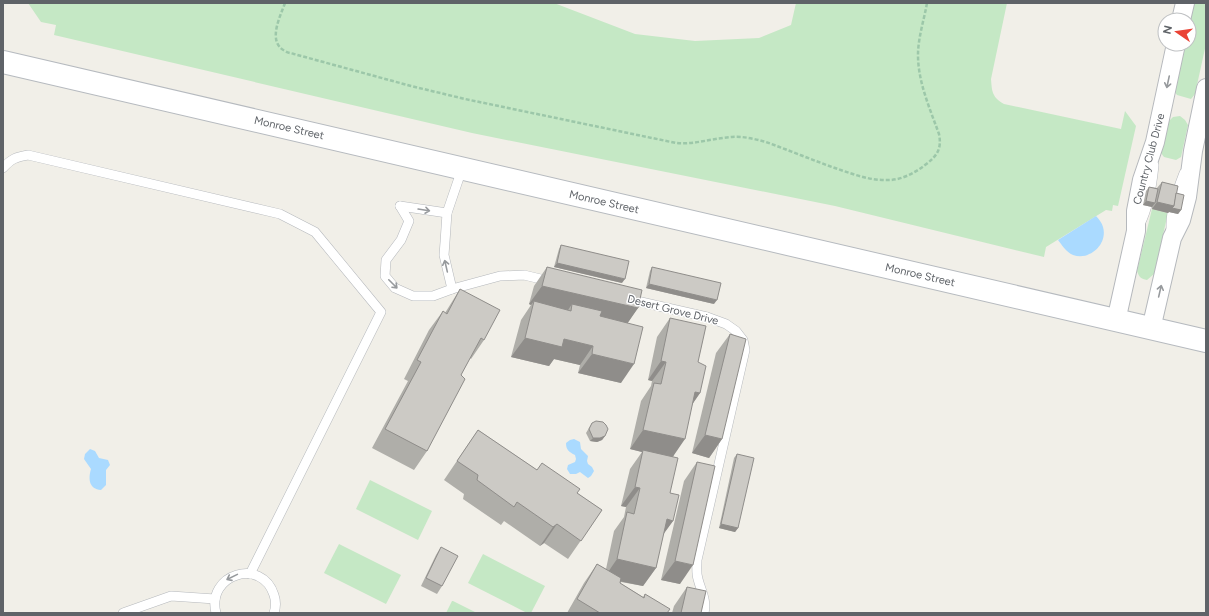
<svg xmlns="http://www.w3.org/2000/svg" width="1209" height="616" viewBox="0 0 1209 616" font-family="Figtree,sans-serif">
<rect width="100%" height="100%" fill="#f1efe8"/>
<g fill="#c5e8c5">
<path d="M28 3H554L635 34 695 41 759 38 791 25 796 3H1007L991 79C992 92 992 97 1004 104L1121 129 1125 111 1136 126 1118 206 1113 205 1112 211 1106 210 1046 247 1044 257 835 206 472 133 54 35 56 25 41 22Z"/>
<polygon points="1193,3 1206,3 1206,44 1195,94 1191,99 1177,95 1174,91 1184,44 1189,44 1189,23"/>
<polygon points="1180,116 1185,120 1188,125 1181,157 1176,160 1164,157 1161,153 1169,121 1173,117"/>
<path d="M1152 209 1168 213 1154 274 1147 280C1141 279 1139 277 1137 271Z"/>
<polygon points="370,480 432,511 418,540 356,509"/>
<polygon points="339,544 401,575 386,604 324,573"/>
<polygon points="483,554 545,586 531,613 527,613 468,583"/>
<polygon points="452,601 453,601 477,613 446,613"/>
</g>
<g fill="#aadaff">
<path d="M1096 216C1099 219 1102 223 1103 227 1108 244 1090 261 1073 255 1066 252 1062 245 1058 240Z"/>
<path d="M574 439 580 442 581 449 588 456 587 461 588 464 592 467 594 471 591 476 588 478 580 472 576 474H570L567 469 568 465 575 462 576 459 575 455C569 452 566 450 566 443L570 440Z"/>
<path d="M90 449 95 451 99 458 108 460 110 465 106 470V485L101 490C89 489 88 479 91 469L84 459 85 454Z"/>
</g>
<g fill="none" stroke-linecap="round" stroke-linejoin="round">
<g stroke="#b5b8bc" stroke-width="10">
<g id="service">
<path d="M3 168C11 159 16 157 28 155L280 214 315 232 381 312 250 574"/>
<polyline points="400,206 409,221 401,240 386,260 385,276 395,288 413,296 433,296 452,289 500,276 524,275 549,281"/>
<polyline points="400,206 447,213"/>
<path d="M1140 224C1149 206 1152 186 1154 165"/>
<path d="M1171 232C1170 210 1176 194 1184 173"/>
<polyline points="452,289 444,255 445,242 447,213 462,169"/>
<path d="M628 299 707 317 726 324 736 331 743 340 745 350 697 560C697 566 696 573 698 579 701 591 707 600 704 613"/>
<polyline points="123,613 171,596 215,599"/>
<path d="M216 613C206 574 262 557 274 595 276 601 276 607 274 613"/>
</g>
</g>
<g stroke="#b5b8bc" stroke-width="20">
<g id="minor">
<polyline points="1181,20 1185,3"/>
<polyline points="1116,321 1136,231 1136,211 1142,180 1155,142 1176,44"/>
<polyline points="1151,329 1172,238 1181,220 1187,197 1193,151 1206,88"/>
</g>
</g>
<g stroke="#b6babf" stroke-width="24">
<polyline id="secondary" points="3,62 1206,341"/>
</g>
<path stroke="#9cc7a9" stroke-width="2.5" stroke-dasharray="4 2" stroke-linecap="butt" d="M285 3C280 17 267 42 285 51 288 53 291 53 294 54L411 86 465 99 676 143C694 145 713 138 732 137 743 136 755 139 766 142 788 150 810 159 832 167 850 173 869 181 889 180 901 180 915 173 925 165 937 156 942 149 939 134 930 109 918 82 918 55 918 38 924 20 927 3"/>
<use href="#service" stroke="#fff" stroke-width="9"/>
<use href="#minor" stroke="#fff" stroke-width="18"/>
<use href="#secondary" stroke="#fff" stroke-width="22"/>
</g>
<g fill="#afaea9">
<polygon points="1162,182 1176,193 1181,210 1178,214 1169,212 1168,213 1152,209 1152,207 1143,205 1146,191 1149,187 1157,188"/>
<polygon points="561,245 622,283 554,267 559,249"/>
<polygon points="547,267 638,308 627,323 621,383 578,373 580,365 554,359 549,366 511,357 521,320 531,305 529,304 534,286"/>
<polygon points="652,267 714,304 646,288 650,271"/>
<polygon points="460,289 484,340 471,359 470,358 461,375 427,451 414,470 372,448 408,381 404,379 429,330 443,311 445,313"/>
<polygon points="670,318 698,362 700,393 693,403 673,457 670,493 673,521 663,534 656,568 643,586 621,582 620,583 643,597 645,594 667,613 567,613 584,583 597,564 606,569 614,531 624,517 626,507 621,506 630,469 642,452 630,449 641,401 651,386 652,381 648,380 657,337"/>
<polygon points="730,334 722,439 709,458 692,453 716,353"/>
<polygon points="592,423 605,436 602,440 597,442 590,441 586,433"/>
<polygon points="478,430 537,470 577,493 602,510 568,559 544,543 540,546 504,521 501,525 463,499 464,494 444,480"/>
<polygon points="737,454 738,528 735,532 719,528 734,458"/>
<polygon points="697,462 680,584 661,580 684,481"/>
<polygon points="441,547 442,586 437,594 421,586 436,555"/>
<polygon points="687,587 701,613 672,613 674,606"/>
</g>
<g fill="#8f8d8a">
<polygon points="1146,201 1155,203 1152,207 1143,205"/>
<polygon points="1157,202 1174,206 1181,210 1178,214 1169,212 1168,213 1152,209"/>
<polygon points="557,263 625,279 622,283 554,267"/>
<polygon points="649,284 717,300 714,304 646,288"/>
<polygon points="542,286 638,308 625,327 571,311 572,304 566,313 534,301 531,305 529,304"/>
<polygon points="525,338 564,339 593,346 580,365 554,359 549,366 511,357"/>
<polygon points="592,354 634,364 621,383 578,373"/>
<polygon points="661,361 666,362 652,381 648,380"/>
<polygon points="695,392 700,393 687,412"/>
<polygon points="643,430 685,439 672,458 643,450 642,452 630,449"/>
<polygon points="705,435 722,439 709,458 692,453"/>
<polygon points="605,436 602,440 597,442 590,441 593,438"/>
<polygon points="635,487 640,488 626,507 621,506"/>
<polygon points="667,519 673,521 660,539"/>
<polygon points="557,524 544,543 540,546 553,527"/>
<polygon points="721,524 738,528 735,532 719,528"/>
<polygon points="617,559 656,568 643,586 604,578"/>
<polygon points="675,561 693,565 680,584 661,580"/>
</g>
<g fill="#cccac5" stroke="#8f8d8a">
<polygon points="1162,182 1178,186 1174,206 1157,202"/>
<polygon points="1149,187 1158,189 1155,203 1146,201"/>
<polygon points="1176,193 1184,195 1181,210 1172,208 1174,206"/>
<polygon points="561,245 629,261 625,279 557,263"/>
<polygon points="547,267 642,290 638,308 542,286"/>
<polygon points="652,267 721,283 717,300 649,284"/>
<polygon points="460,289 500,310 484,340 481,338 461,375 465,379 427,451 385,429 421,362 417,360 443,311 447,314"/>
<polygon points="534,301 571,311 572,304 602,311 600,316 643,327 634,364 592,354 593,346 564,339 562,347 525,338"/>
<polygon points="670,318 706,326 698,362 706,366 700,393 695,392 685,439 643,430 654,383 661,384 666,362 661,361"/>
<polygon points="730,334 746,339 722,439 705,435"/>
<polygon points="596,421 603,422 606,425 608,429 605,436 600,438 593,438 589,429 592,423"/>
<polygon points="478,430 537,470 542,463 580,489 577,493 602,510 581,541 557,524 553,527 517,502 514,507 477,480 478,475 457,461"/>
<polygon points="643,450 678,458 670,493 679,495 673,521 667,519 656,568 617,559 627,512 634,514 640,488 635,487"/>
<polygon points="737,454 754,458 738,528 721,524"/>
<polygon points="697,462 715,466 693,565 675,561"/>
<polygon points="441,547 458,556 442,586 426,578"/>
<polygon points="597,564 621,578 620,583 644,598 645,594 670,609 667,613 600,613 577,599"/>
<polygon points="687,587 706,591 701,613 681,613"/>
</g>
<defs><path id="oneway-shaft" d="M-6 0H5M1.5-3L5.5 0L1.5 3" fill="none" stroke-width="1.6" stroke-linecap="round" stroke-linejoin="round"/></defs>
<g stroke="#979a9d">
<use href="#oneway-shaft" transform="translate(1168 82) rotate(102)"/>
<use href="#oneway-shaft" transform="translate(424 210) rotate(9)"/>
<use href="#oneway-shaft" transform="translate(446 266) rotate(-103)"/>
<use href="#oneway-shaft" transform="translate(393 284) rotate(45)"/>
<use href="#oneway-shaft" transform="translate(1160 291) rotate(-77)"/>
<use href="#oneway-shaft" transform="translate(232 577) rotate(154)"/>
</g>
<g text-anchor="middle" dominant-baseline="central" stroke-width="3" stroke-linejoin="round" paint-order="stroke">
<g font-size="11" fill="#5f6368" stroke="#fff">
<text transform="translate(289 128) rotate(13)">Monroe Street</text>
<text transform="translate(1149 159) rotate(-75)">Country Club Drive</text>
<text transform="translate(604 202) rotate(13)">Monroe Street</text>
<text transform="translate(920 275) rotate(13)">Monroe Street</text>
<text transform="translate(673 310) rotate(14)">Desert Grove Drive</text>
</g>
</g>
<rect width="1209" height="616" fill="none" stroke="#5f6368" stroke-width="8"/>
<g transform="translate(1177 32) rotate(283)"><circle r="19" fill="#ffffff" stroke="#bfc1c3"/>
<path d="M0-3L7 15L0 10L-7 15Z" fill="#ea4335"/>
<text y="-6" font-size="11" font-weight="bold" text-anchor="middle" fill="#5f6368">N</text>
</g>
</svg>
